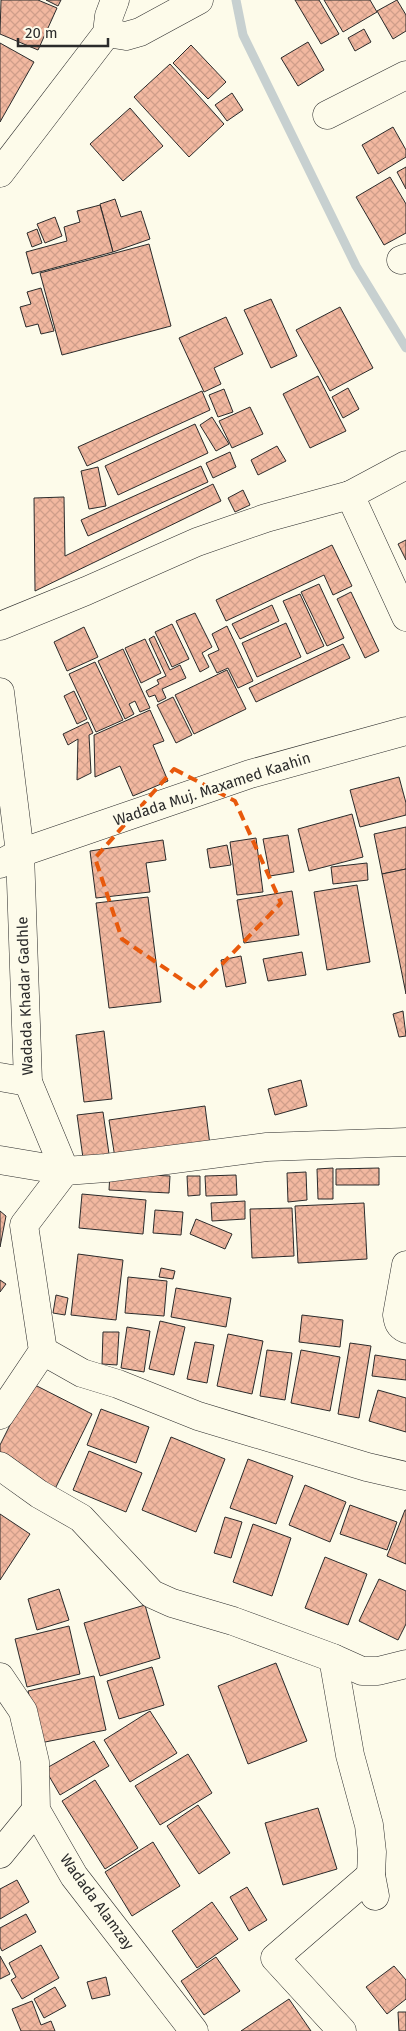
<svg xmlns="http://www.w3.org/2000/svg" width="406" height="2031" viewBox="0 0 406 2031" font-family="'Fira Sans',sans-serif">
<defs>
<pattern id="building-cross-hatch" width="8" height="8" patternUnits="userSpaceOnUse" patternTransform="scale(1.25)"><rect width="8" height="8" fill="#f2b8a0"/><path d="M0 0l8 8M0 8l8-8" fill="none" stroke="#d09e8a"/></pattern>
</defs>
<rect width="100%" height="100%" fill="#fdfbea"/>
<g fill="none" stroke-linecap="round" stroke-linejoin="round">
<polyline stroke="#c7d0d0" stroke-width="9" points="236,0 243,35 356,266 406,348"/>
</g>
<g fill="url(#building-cross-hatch)" stroke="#2b2b2b">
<polygon points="1,0 38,0 57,8 38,50 0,34"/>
<polygon points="46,0 61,0 58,6"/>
<polygon points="295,0 319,0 339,34 321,44"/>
<polygon points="324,0 370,0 377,12 343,32"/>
<polygon points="397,0 406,15 406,31 393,39 377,11"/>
<polygon points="364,29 371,42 355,51 348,38"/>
<polygon points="308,42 324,70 298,86 281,58"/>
<polygon points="0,43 34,62 0,122"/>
<polygon points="191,45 226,82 208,99 173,63"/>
<polygon points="170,64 224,124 189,157 134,97"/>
<polygon points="232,93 243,110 227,121 215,105"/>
<polygon points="130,108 163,146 123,181 90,144"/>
<polygon points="393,127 406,150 406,157 378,174 362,145"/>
<polygon points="406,167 406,189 397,172"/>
<polygon points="390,177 406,204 406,233 384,245 356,197"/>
<polygon points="115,199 121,217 141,211 150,239 113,252 100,204"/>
<polygon points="100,205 113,252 32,274 26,252 67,241 64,227 80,222 77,211"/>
<polygon points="55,217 62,236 45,243 37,224"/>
<polygon points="37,229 42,243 32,247 27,233"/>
<polygon points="149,244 171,326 62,355 40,273"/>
<polygon points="41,288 54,331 41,334 38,324 26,327 20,307 31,304 27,292"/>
<polygon points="271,299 297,356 271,368 244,310"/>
<polygon points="340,307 373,368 330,391 296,330"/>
<polygon points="226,317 243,354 214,368 221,384 204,392 179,338"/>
<polygon points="318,376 346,431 310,448 283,394"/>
<polygon points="348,388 359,409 343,418 332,397"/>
<polygon points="224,389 233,412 218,417 209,395"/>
<polygon points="202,391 210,410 87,466 78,447"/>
<polygon points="250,407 263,434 232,448 219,421"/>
<polygon points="212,417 229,444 216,451 200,425"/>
<polygon points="195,424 208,453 118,495 105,466"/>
<polygon points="277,446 286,461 258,475 251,460"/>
<polygon points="230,452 236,467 213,478 206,463"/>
<polygon points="201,466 208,482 88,536 81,520"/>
<polygon points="98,467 106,506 89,509 81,471"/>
<polygon points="213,484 221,501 35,591 34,498 64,497 65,556"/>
<polygon points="243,490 250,505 235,512 228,498"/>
<polygon points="406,540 406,560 398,544"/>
<polygon points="332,545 352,586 333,595 324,575 226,621 216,600"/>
<polygon points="319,584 344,638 327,646 301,592"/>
<polygon points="351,592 379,651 365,658 337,599"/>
<polygon points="300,594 324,646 307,654 283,601"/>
<polygon points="272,605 279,621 240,639 232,624"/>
<polygon points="195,613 212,647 202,653 209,667 200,672 176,621"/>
<polygon points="286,623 301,657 257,677 242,643"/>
<polygon points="172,624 189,659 172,667 155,632"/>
<polygon points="227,626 253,681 238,688 228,668 217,673 208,655 219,650 212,634"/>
<polygon points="84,627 98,657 67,671 54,642"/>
<polygon points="154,636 170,670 180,665 186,678 162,689 166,698 158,702 155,695 149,697 146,691 159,684 157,680 166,676 149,639"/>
<polygon points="145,639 161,673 141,683 125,648"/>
<polygon points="343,644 350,658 256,702 249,688"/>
<polygon points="123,649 150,708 140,712 135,701 129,704 134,714 125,719 98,661"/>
<polygon points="95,662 123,720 96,732 69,674"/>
<polygon points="227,670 246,709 194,734 175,695"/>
<polygon points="74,691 87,719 77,724 64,696"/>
<polygon points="173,697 192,735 176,743 157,705"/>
<polygon points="150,710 164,741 153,745 168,781 133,796 120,766 95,777 94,735"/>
<polygon points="88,722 93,733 89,735 91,773 77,780 78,739 68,745 63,734"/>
<polygon points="399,777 406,803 406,815 360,827 350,790"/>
<polygon points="352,814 363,857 309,871 298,829"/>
<polygon points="406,827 406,869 382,874 374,834"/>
<polygon points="288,835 294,872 270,876 263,839"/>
<polygon points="256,838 263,892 237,895 230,842"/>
<polygon points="163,840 166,860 146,863 150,892 96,898 90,851"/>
<polygon points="227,845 231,865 210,868 207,849"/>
<polygon points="367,863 368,880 333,884 331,867"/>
<polygon points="406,869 406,994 382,874"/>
<polygon points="357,885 370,962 327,970 314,892"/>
<polygon points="292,891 299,935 244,943 237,900"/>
<polygon points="148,897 161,1002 109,1008 96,903"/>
<polygon points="302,952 306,975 268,981 263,959"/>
<polygon points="241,956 246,983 226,987 221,960"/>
<polygon points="403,1011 406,1036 399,1037 393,1014"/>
<polygon points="104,1031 112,1099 84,1102 76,1035"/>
<polygon points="301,1080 307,1106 275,1115 268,1089"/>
<polygon points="205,1106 210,1145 115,1158 109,1120"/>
<polygon points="103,1112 109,1154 83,1158 77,1115"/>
<polygon points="333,1168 333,1199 318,1199 317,1169"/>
<polygon points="379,1168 379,1185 336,1185 336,1169"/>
<polygon points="306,1172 307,1200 288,1202 287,1173"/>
<polygon points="110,1173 170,1176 169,1193 109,1190"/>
<polygon points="236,1175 237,1195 206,1196 205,1176"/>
<polygon points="187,1176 200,1176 200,1195 188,1196"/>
<polygon points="82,1194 146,1200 143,1234 79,1228"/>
<polygon points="245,1201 245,1219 212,1221 211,1203"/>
<polygon points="364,1203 367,1259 298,1263 295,1206"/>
<polygon points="292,1208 294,1256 252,1258 250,1209"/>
<polygon points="155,1210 183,1212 181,1235 153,1233"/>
<polygon points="0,1211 6,1216 0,1247"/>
<polygon points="196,1219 232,1234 225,1249 190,1234"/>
<polygon points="78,1254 123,1260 116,1320 71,1315"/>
<polygon points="161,1268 175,1271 173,1279 159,1277"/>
<polygon points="128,1277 167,1281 164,1316 125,1313"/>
<polygon points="0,1280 6,1284 0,1292"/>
<polygon points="176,1288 231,1298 226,1327 171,1317"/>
<polygon points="56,1295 68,1298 65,1315 53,1313"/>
<polygon points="302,1315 343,1320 340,1347 299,1342"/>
<polygon points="160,1321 185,1327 174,1375 149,1369"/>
<polygon points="127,1327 150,1331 144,1372 121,1368"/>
<polygon points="103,1332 119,1332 117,1365 102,1364"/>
<polygon points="228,1334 263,1341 252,1394 217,1386"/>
<polygon points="195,1342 214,1345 207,1383 187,1379"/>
<polygon points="350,1343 371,1346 359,1418 338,1414"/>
<polygon points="267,1350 292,1353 285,1400 260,1396"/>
<polygon points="301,1350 340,1357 330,1411 291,1403"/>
<polygon points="375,1355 406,1360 406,1380 372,1376"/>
<polygon points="31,1383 92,1414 54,1491 0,1463 0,1445"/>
<polygon points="378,1390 406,1398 406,1432 369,1421"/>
<polygon points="101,1409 149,1427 136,1463 87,1445"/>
<polygon points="171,1437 225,1459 196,1532 142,1510"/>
<polygon points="89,1451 142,1473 126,1512 73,1490"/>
<polygon points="248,1459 293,1476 276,1524 230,1508"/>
<polygon points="305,1485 346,1502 330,1542 289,1525"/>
<polygon points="350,1505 397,1522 387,1550 340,1534"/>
<polygon points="405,1510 406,1510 406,1564 387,1556"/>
<polygon points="0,1514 30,1534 0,1580"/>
<polygon points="225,1517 242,1522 231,1558 214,1553"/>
<polygon points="253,1524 291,1538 272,1596 233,1582"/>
<polygon points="325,1557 367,1574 348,1625 305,1608"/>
<polygon points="379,1579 406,1591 406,1624 398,1640 359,1621"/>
<polygon points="59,1589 69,1620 37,1630 28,1599"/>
<polygon points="145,1605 160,1658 100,1676 84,1623"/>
<polygon points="69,1626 80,1674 27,1687 15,1639"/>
<polygon points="276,1663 307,1741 248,1764 218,1686"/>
<polygon points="152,1667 164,1705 119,1719 107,1681"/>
<polygon points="94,1676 106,1730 40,1743 28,1691"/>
<polygon points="150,1711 177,1753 130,1782 104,1740"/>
<polygon points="94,1741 109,1766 60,1795 45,1769"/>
<polygon points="188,1754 212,1793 160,1825 135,1786"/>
<polygon points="95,1780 138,1848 105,1869 62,1801"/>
<polygon points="198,1805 230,1853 199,1874 167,1826"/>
<polygon points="318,1808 337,1869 283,1885 265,1823"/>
<polygon points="153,1842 180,1886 132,1916 105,1872"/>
<polygon points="17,1880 29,1902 0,1919 0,1889"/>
<polygon points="247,1887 267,1920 249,1931 230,1897"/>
<polygon points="212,1902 238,1939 197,1968 172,1931"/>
<polygon points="26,1914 36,1932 2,1951 0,1947 0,1928"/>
<polygon points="41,1945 59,1978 22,1999 11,1980 16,1977 9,1963"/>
<polygon points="0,1956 10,1974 0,1979"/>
<polygon points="216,1957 240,1991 204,2015 181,1981"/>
<polygon points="394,1966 406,1980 406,1999 387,2014 366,1987"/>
<polygon points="106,1977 110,1995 92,1999 87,1982"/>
<polygon points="55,1987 66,2006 44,2018 34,1999"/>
<polygon points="289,1999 311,2031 241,2031"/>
<polygon points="32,2001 41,2025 51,2021 55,2031 21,2031 12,2009"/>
<polygon points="398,2012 406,2012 406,2031 399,2031"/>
</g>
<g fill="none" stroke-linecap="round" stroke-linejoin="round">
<g stroke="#2b2b2b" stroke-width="29">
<g id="minor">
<polyline points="327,115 406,75"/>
<polyline points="401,260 406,258"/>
<polyline points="350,495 406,617"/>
<polyline points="0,626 86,591 197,542 266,518 350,495 406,465"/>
<polyline points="0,864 20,853 250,774 406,731"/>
<polyline points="0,1077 28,1082"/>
<polyline points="0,1160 65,1171 106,1168 267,1147 406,1142"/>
<path d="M406 1265 397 1315C398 1322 399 1326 406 1329"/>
<polyline points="43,1351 82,1373 118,1384 198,1416 367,1467 406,1476"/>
<polyline points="0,1466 39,1494 81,1518 152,1594 172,1603 233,1621 333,1658 362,1671 378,1671 406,1664"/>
<polyline points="333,1658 350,1755 369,1825 372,1852 371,1875 375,1896"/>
<polyline points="0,1677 23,1711 35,1762 36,1810 74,1876 194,2031"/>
<polyline points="0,1854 36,1810"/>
<polyline points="342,2031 275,1958 371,1875"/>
</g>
</g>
<g stroke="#2b2b2b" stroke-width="29">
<polyline id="tertiary" points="0,692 20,853 28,1082 65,1171 24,1225 43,1351 0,1415"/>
</g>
<g stroke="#2b2b2b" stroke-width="29">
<g id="secondary">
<polyline points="107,33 126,36 140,32 199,0"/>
<polyline points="0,173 107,33 109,16 115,0"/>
</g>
</g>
<use href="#minor" stroke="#fdfbea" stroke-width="28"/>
<use href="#tertiary" stroke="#fdfbea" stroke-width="28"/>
<use href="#secondary" stroke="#fdfbea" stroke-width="28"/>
</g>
<path fill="none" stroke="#e8590c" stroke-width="4" stroke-dasharray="10 6" stroke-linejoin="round" d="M174 769 235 801 281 903 197 990 122 939 95 858Z"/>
<g text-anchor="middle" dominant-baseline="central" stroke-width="4" stroke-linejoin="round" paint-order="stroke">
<g font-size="15" fill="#2b2b2b" stroke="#fdfbea">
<text transform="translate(212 789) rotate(-18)">Wadada Muj. Maxamed Kaahin</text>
<text transform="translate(25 996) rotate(-92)">Wadada Khadar Gadhle</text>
<text transform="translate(97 1902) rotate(54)">Wadada Alamzay</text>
</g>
</g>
<path d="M18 38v8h90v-8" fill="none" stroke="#2b2b2b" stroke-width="2.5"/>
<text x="25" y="38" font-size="15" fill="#2b2b2b" stroke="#fdfbea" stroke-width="4" paint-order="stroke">20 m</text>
</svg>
